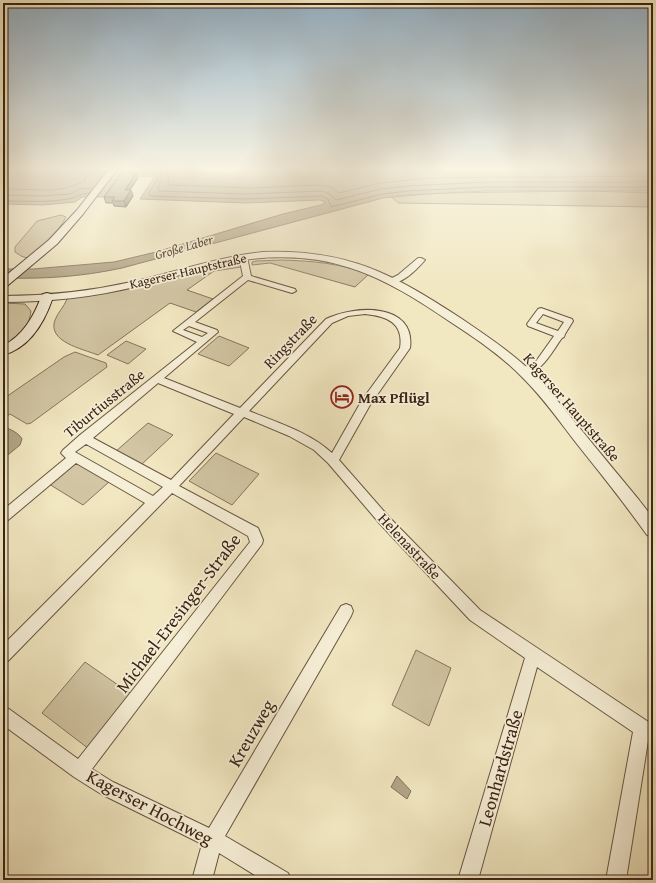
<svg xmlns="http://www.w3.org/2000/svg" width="656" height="883" viewBox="0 0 656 883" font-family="'Gentium Book Plus',serif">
<rect width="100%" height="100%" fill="#f1e7c1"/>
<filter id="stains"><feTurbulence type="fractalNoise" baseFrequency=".005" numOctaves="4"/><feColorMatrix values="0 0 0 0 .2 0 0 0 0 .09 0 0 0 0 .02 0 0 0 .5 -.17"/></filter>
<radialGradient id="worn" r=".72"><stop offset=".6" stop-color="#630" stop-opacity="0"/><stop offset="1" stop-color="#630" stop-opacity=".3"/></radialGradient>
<g fill="#d2c6a4" stroke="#86755d">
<polygon points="588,191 653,193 653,207 399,203 391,197 443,193"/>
<path d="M61 215 66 217C58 233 41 246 27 258L21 256 15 252V247L37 221Z"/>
<path d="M281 260C314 261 337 263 369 274L355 287 270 263 252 265V262L256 261Z"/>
<path d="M234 262 240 264 241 267 214 271 187 290 213 299 196 312 170 303 98 355C83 349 47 342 55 320 58 312 64 307 67 299L138 286 206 268Z"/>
<path d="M3 303 25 304 31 311C28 331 19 336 3 347Z"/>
<polygon points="219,336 249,348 229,366 198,354"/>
<polygon points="126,341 146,349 128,364 107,355"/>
<polygon points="75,352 106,363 107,367 31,423 27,424 10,414 3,419 3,399 64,357"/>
<polygon points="148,423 173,435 141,465 115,452"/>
<polygon points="216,453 259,474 232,505 189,481"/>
<polygon points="72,464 78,464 109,482 83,505 49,484"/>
<polygon points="416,650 451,668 429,726 392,705"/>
<polygon points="85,662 131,694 89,749 42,713"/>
</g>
<g fill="#b3a587" stroke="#83715a">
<path d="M3 168H653V191H486L408 195 383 198 122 268C80 277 44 279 3 278V269H33L114 262 156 252 283 214 321 205 326 202 320 200 245 203 140 199 155 176 101 177 102 179H117L104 197H82L75 202 43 205 3 204Z"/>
<path d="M4 427C10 429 19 433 22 439L20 445 3 459V428Z"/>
<polygon points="397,776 411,791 407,799 391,787"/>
</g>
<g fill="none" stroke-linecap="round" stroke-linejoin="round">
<g stroke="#76644e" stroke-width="1">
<polyline points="154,168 161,174 161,179 158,189 159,191 245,194 322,191 330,194 336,200 381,189 408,186 486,182 653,182"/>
<polyline points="165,168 168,175 169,185 253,188 320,185 331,187 339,193 380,183 429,178 653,176"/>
<polyline points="137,172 153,173 157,175 157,180 149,193 150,196 245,199 322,196 328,199 331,207 382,194 408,191 486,187 653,187"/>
<polyline points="3,189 53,190 67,188 85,181 89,168"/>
<polyline points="3,195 42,196 70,194 80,189 93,188"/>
<path d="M3 201C21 201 55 203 72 198 79 196 79 194 89 193"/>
</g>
<g stroke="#685541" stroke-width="2">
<g id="minor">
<path d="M240 255H243L247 257 251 276 295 289 296 291 292 293 248 280 195 322 217 330 218 332 164 378 240 408 326 319C354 305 416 302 410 348L370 405 339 460 389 517 480 610 653 725V743L648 741 626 880H606L633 732 537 667 478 880H458L525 658 470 620 381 525 328 463 314 450 289 436 244 417 179 486 258 528 263 540 262 544 92 769 113 782 209 828 341 606 346 604 351 606 353 611 351 616 225 836 288 873 291 880H263L219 853 212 880H192L202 844 101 794 74 777 3 725V707L9 709 78 759 250 542 248 536 172 493 8 661 3 664V645L145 503 76 463 7 521 3 522V510L66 458 61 453 63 450 80 435 197 342 173 331 243 276 239 257ZM365 314C387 316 404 323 400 348L362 400 332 453C309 432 278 423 249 411L332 323 348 316ZM189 326 208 333 202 337 183 330ZM158 383 234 414 171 480 93 438ZM86 444 163 487 153 496 75 452Z"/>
<path d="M418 258H421L425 260C418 268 402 285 390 283V279L398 275Z"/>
<path d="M541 308 572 319 573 321 565 334 564 337 562 338C552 351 540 378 520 372L518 370 520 368 534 364 554 336 528 326 527 324 538 309ZM543 314 564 322 558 331 536 323Z"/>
</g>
</g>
<g stroke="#685541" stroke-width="2">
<path id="tertiary" d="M263 252C348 249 393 274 462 319 487 336 512 353 534 374 551 392 567 412 583 432 601 454 620 477 639 500L653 518V537L647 535C625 504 601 474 577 444 560 422 544 399 524 379 503 357 478 340 452 323 382 275 330 248 243 260 207 265 174 278 139 286 94 297 49 302 3 302V296C48 296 92 291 136 281 178 271 219 257 263 252Z"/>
</g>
<g stroke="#3a2416" stroke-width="2">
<g id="secondary">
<polygon points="110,168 118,168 83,214 57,244 7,286 3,287 3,278 49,240 77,210"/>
<path d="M47 293 51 294 53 297C45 321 30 348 3 355V346C23 335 33 318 41 297L43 294Z"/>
</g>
</g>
<use href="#minor" fill="#f6efd7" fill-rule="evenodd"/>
<use href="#tertiary" fill="#f6efd7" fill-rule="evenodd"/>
<use href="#secondary" fill="#f6efd7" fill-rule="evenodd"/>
</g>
<polygon fill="#84765f" stroke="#3a2416" points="138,178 130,190 131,190 133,196 126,207 114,206 113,203 106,203 104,197"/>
<g fill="#6b604e" stroke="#3a2416">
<polygon points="136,173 138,178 126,196 125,190"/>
<polygon points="131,190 133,196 126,207 124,201"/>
</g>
<polygon fill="#99896f" stroke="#3a2416" points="122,172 136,173 125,190 131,190 124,201 112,201 115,197 104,197"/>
<linearGradient id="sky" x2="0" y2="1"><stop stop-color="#93aec1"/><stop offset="0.58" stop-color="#f9f4e3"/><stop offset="1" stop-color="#f9f4e3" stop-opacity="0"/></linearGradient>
<rect width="656" height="291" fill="url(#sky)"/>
<defs>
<g id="hotel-ring" transform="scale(1.15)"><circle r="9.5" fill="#f6efd7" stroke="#8f2418" stroke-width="1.5"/><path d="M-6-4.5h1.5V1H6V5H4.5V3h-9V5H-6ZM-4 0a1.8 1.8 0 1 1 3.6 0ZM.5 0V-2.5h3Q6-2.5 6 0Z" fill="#8f2418"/></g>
</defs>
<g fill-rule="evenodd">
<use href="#hotel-ring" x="342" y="397"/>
</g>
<g text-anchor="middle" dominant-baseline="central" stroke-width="3.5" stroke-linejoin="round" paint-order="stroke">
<g font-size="13" font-style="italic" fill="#64513e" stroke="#f6efd7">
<text transform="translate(184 247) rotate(-16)">Große Laber</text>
</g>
<g font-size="13" fill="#3a2416" stroke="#f6efd7">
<text transform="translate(188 271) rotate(-13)">Kagerser Hauptstraße</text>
</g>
<g font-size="15" fill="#3a2416" stroke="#f6efd7">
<text transform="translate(290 341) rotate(-46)">Ringstraße</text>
<text transform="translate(104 403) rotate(-39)">Tiburtiusstraße</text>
<text transform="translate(572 407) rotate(49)">Kagerser Hauptstraße</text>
<text transform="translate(410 546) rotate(47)">Helenastraße</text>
</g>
<g font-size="15" font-weight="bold" fill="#3a2416" stroke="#f6efd7" text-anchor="start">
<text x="358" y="397">Max Pflügl</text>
</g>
<g font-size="18" fill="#3a2416" stroke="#f6efd7">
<text transform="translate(178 613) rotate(-53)">Michael-Eresinger-Straße</text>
<text transform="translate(251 733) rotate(-60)">Kreuzweg</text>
<text transform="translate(500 768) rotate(-74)">Leonhardstraße</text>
<text transform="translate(150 807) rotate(28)">Kagerser Hochweg</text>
</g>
</g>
<rect width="656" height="883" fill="none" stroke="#f1e7c1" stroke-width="16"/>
<rect x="4" y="4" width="648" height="875" fill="none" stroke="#3a2416" stroke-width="2"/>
<rect x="8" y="8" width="640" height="867" fill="none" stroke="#3a2416"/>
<rect width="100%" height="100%" filter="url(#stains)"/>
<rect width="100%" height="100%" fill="url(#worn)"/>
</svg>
